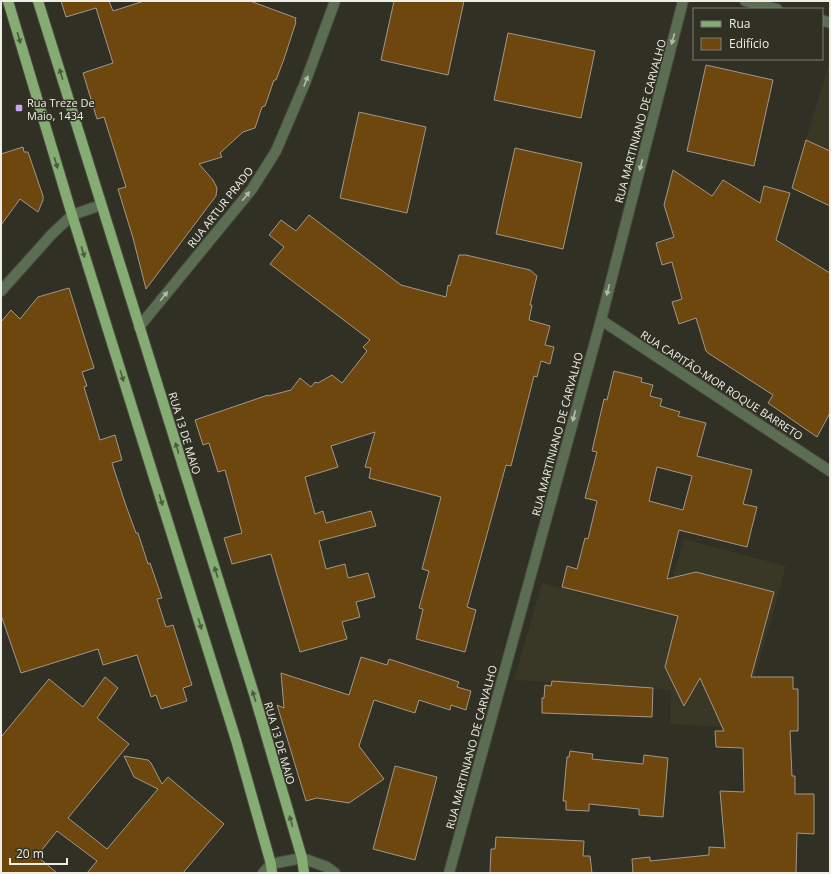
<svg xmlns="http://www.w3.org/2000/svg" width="831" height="874" viewBox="0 0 831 874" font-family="'Open Sans',sans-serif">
<rect width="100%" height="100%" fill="#303024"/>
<g fill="#393725">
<polygon points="830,60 830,151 806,140"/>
<polygon points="684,539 786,566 755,676 751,705 735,728 670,724 671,690 514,680 542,583 662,614"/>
</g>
<g fill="#6d470d" stroke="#a1978b" fill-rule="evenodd">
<polygon points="61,1 109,1 113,11 144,1 250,1 296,18 295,21 296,22 284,59 276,80 274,80 265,106 262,107 255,128 243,132 220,153 222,157 199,164 213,180 217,188 216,196 146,289 133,238 118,189 126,187 104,117 97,119 83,73 113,63 96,8 66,17"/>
<polygon points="394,1 464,1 448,75 381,60"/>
<polygon points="508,33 595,51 581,118 494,100"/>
<polygon points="706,65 773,80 754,166 687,151"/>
<polygon points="359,112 426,127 407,213 340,198"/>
<polygon points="806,140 830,151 830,206 792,188"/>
<polygon points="23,147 24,152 28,152 43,196 43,200 38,212 20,199 1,225 1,154"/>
<polygon points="515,148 582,163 563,249 496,234"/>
<polygon points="673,170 712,196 723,180 760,203 764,186 790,193 776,240 830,273 830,413 817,437 768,403 773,395 708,353 706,351 696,318 679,324 672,302 682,299 672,262 662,265 656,243 674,237 664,205"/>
<polygon points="309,215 401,285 446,297 448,285 450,286 459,255 466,255 530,270 537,276 530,305 532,305 529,320 550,326 545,345 554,347 550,364 541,361 537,377 534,376 511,466 506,465 467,607 476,610 465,652 416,639 423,609 419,608 429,571 422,569 441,497 369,478 371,468 365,467 375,432 331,446 338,467 305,477 315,514 323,511 326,523 371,511 376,526 319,541 326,569 345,564 348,578 368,573 375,597 356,602 360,617 342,622 347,639 300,652 278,579 271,554 232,564 224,538 242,533 225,470 218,472 209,443 203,445 195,420 268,395 268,396 291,390 300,378 311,387 315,382 318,383 332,375 342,383 367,351 363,347 370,340 270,264 284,247 269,235 281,220 296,231"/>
<polygon points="69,288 94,368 82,372 87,386 84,387 100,440 115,435 122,460 112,463 125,503 136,533 138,533 148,564 150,563 162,598 157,599 166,627 173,625 192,685 183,688 187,701 161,709 156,695 151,697 137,655 103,665 98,649 21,673 1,615 1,322 11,310 20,319 38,297"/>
<path d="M614 371 642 378 641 382 653 385 650 396 662 399 660 406 680 412 678 416 706 423 697 456 752 470 743 504 757 507 747 547 679 530 667 579 696 572 774 592 751 677H793V689H798V731H790L792 776H795V794H814V834L797 833 796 873H633L632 859 650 857V861L709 855V847L725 848 720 791 744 792 743 748 716 747 715 731H724L700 678 684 706 665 667 678 616 562 587 567 566 577 569 585 538 588 539 597 501 585 498 597 452 592 451 604 399 607 400ZM657 467 692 476 683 510 649 501Z"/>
<polygon points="361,657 387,665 389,659 459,682 457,687 471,691 466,710 451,705 450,710 419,700 415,713 374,700 359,746 384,779 349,803 317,798 306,801 277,705 284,708 281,673 349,695"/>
<polygon points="105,677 118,688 97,718 129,744 68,818 107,849 158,789 134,777 124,756 148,760 151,763 162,784 168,777 224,824 183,873 87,873 97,861 57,831 37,856 57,873 1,873 1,737 49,679 83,707"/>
<polygon points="552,681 653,688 652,717 542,713 542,698 544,698 545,685 551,686"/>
<polygon points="570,751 593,754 592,759 643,764 644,755 668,758 663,817 639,815 639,809 589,804 589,811 566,810 566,801 563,801 567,757 569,757"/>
<polygon points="395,766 437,777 415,860 373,849"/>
<polygon points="496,837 584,841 583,856 590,856 592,873 490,873 491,849 495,849"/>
</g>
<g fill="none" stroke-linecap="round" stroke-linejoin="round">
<g stroke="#4b4b3f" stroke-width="12">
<g id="minor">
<polyline points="745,1 777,9"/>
<polyline points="822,20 830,23"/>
<polyline points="1,291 52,234 72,215 101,205"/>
<polyline points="601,320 830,471"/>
<polyline points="139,327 252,189 276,151 305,83 335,1"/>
<polyline points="263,873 271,864 302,858 327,867 335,873"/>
<polyline points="449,873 601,320 683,1"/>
</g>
</g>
<g stroke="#4b4b3f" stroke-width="12">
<g id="major">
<polyline points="8,1 72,215 236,740 271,864 272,873"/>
<polyline points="38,1 254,694 302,858 304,873"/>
</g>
</g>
<use href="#minor" stroke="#5b6e53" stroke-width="10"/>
<use href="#major" stroke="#84ac73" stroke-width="10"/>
</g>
<defs><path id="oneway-solid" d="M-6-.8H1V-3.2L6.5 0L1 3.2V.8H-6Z"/></defs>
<g fill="#4d5b40">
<use href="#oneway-solid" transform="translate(19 38) rotate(73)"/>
<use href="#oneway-solid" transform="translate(61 74) rotate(-107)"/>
<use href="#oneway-solid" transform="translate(56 163) rotate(73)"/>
<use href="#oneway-solid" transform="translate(83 252) rotate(73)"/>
<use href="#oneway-solid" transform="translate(122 376) rotate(73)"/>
<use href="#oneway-solid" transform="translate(177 448) rotate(-107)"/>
<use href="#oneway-solid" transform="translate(161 500) rotate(73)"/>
<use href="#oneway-solid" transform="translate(216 572) rotate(-107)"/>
<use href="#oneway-solid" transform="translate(200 624) rotate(73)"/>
<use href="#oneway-solid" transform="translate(254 696) rotate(-107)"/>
<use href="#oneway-solid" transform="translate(291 821) rotate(-106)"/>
</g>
<g fill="#b3bbab">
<use href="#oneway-solid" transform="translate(673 39) rotate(105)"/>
<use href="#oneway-solid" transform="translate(306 81) rotate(-69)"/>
<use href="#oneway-solid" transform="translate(641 165) rotate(105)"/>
<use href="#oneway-solid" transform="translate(246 196) rotate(-51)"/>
<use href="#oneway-solid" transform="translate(608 290) rotate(104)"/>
<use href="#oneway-solid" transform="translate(164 296) rotate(-51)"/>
<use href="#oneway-solid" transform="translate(574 416) rotate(105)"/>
</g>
<rect fill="#c5a7f1" stroke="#303024" stroke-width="1.5" x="15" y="104" width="8" height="8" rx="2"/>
<g text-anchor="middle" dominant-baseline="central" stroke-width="3" stroke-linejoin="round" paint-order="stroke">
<g font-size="11" fill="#eeeee6" stroke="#303024" text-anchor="start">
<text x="27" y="102">Rua Treze De<tspan x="27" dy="13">Maio, 1434</tspan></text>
</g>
<g font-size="11" fill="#eeeee6" stroke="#303024">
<text transform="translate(640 121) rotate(-75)">RUA MARTINIANO DE CARVALHO</text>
<text transform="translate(220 207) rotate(-52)">RUA ARTUR PRADO</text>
<text transform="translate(722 385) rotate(33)">RUA CAPITÃO-MOR ROQUE BARRETO</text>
<text transform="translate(185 433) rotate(73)">RUA 13 DE MAIO</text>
<text transform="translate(557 434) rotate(-75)">RUA MARTINIANO DE CARVALHO</text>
<text transform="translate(280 743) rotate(74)">RUA 13 DE MAIO</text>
<text transform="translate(471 747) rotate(-75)">RUA MARTINIANO DE CARVALHO</text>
</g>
</g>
<rect width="831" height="874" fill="none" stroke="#eeeee6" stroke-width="4"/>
<rect x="693" y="8" width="130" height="52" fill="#303024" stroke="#7c7c72"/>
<rect x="701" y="21" width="20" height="6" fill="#84ac73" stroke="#7c7c72"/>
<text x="729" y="28" font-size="12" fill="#eeeee6">Rua</text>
<rect x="701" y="38" width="20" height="12" fill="#6d470d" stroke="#7c7c72"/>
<text x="729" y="48" font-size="12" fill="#eeeee6">Edifício</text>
<path d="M10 858v6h57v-6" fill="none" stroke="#eeeee6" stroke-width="2"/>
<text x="16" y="858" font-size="12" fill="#eeeee6" stroke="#303024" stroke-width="3" paint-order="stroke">20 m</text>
</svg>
